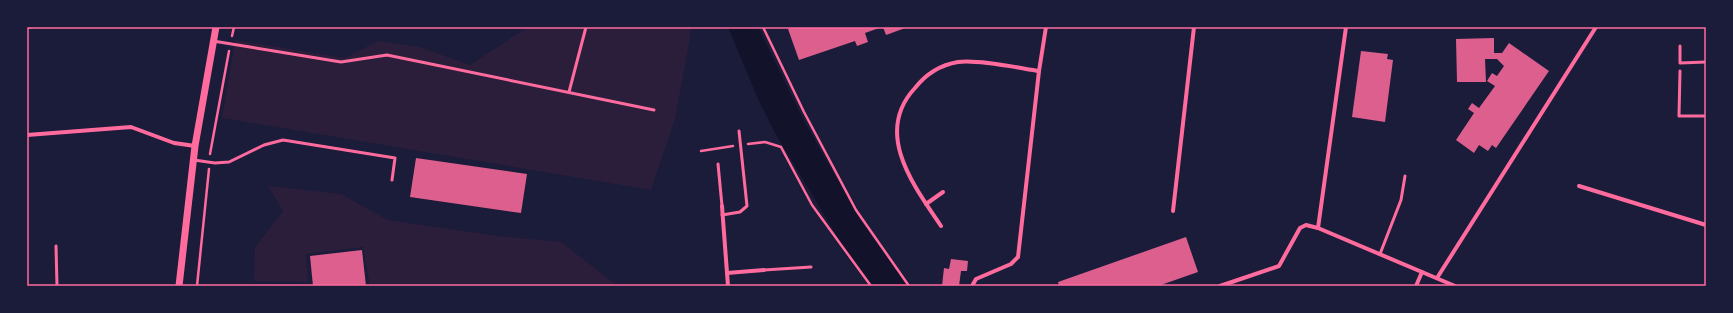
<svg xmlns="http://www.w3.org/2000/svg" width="1733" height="313" viewBox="0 0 1733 313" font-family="Ubuntu,sans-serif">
<rect width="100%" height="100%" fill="#1b1b3a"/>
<g fill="#2a1e3b">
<polygon points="528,27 692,27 675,119 651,190 222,118 235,40 345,58 378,41 420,47 470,65"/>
<polygon points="268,186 341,194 388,220 498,236 561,242 618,286 370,286 363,247 306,254 308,282 254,281 255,247 283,211"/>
</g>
<polygon fill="#12122b" points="728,27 758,27 804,121 861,221 908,286 869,286 855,266 774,131 759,101"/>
<g fill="#dd5f8e">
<polygon points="794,27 882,27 865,33 868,42 857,46 855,41 799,60 788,29"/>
<polygon points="883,27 908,27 886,35"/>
<polygon points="1494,38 1494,53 1502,53 1509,43 1549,71 1496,148 1492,145 1488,151 1479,145 1474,153 1456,140 1474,113 1468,109 1472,103 1479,108 1495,86 1487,81 1492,73 1497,76 1504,66 1497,59 1485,59 1486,82 1457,82 1456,39"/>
<polygon points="1361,51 1388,54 1387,59 1393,60 1385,122 1352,117"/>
<polygon points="416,158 527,174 521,213 410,197"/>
<polygon points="1186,237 1198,272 1158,286 1059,286 1058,282"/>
<polygon points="362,250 366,286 313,286 310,256"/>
<polygon points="951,259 968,261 967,271 961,271 959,286 942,286 944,268 949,269"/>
</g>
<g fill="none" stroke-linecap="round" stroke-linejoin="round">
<g stroke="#ff6b9d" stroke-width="2.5">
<polyline points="763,27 804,112 856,210 909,286"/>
<polyline points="232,36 234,27"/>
<polyline points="748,144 765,142 781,147 812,205 871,286"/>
<polyline points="701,151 733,146"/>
<polyline points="210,154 229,51"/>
<polyline points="197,286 209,169"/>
</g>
<g stroke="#ff6b9d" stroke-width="3">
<polyline points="27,27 31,27"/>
<polyline points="213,41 341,62 387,55 654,110"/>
<polyline points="1680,46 1680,63 1706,62"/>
<polyline points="1680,71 1679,116 1706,116"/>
<polyline points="569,92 586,27"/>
<polyline points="194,160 215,163 229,162 264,145 283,140 395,158 392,180"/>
<polyline points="718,164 722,206"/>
<polyline points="722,215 740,212 747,206 739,131"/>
<polyline points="56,246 57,286"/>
<polyline points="1380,254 1401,200 1405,176"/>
<polyline points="764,270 811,267"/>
</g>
<g stroke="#ff6b9d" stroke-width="4">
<polyline points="27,135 131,127 174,143 195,146"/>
<polyline points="1579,186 1706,225"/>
<polyline points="926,204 943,192"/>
<polyline points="722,206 728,286"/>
<polyline points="1173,211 1194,27"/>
<path d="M941 226C914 186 873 133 915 88 926 74 940 65 958 62 977 59 1019 68 1039 71"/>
<polyline points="1318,228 1346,27"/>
<polyline points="727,273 764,270"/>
<polyline points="1437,278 1596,27"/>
<polyline points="972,286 976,279 1011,264 1018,257 1039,71 1046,27"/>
<polyline points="1220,286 1279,266 1300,228 1306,225 1318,228 1455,286"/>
<polyline points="1416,286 1422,272"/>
</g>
<polyline stroke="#ff6b9d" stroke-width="7" points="179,286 195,146 216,27"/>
</g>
<rect width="1733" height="313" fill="none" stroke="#1b1b3a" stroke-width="56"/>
<rect x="28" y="28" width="1677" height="257" fill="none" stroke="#ff6b9d" stroke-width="1.5"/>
</svg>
